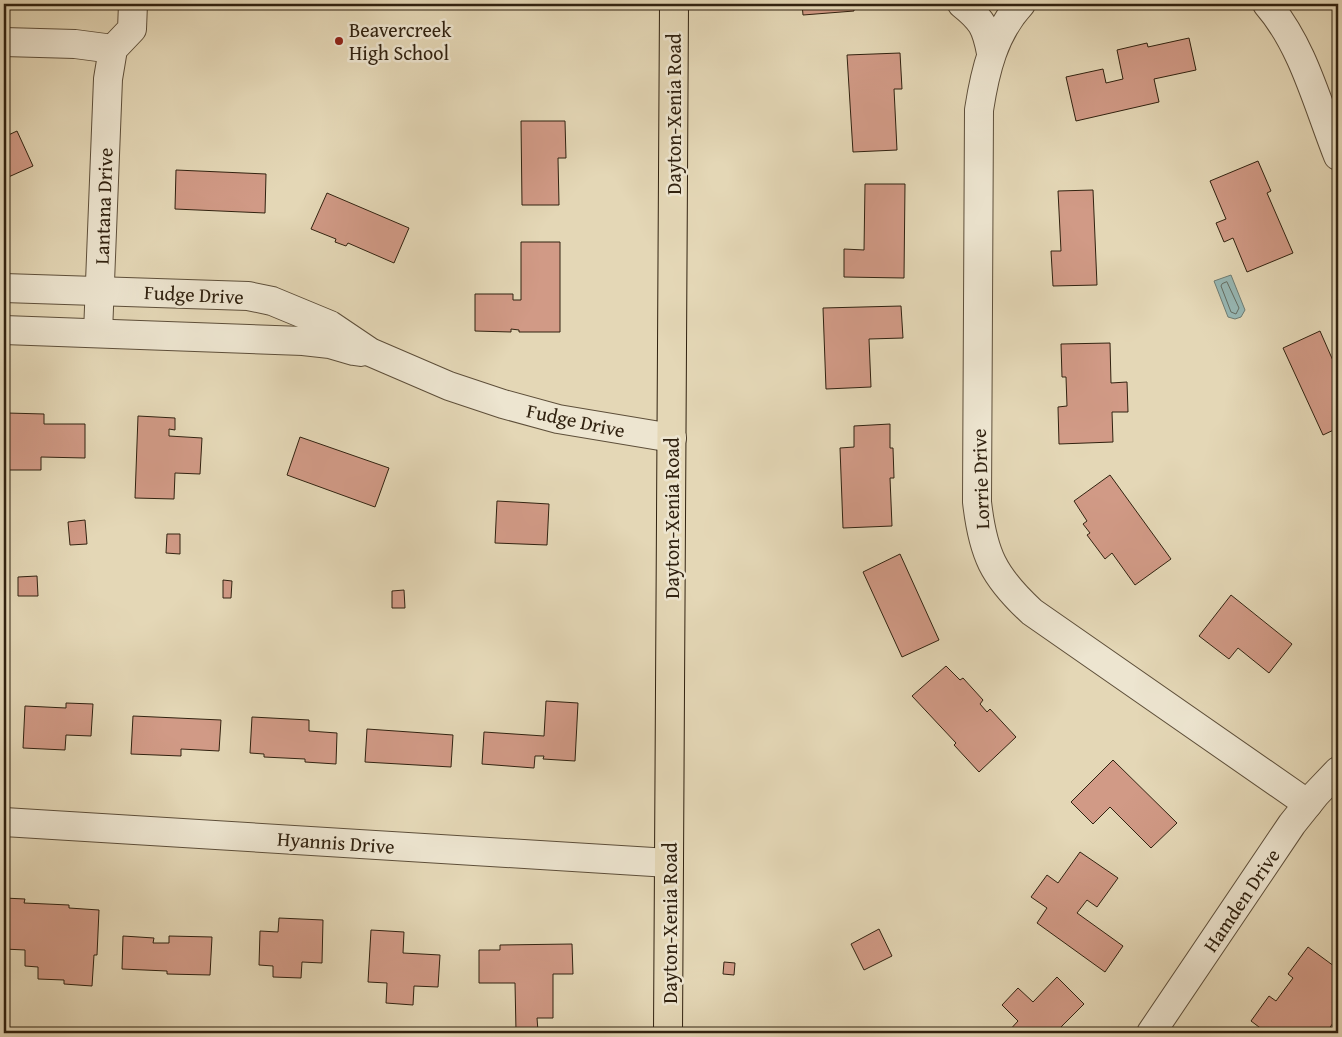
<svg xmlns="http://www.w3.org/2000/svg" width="1342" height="1037" viewBox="0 0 1342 1037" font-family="'Gentium Book Plus',serif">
<rect width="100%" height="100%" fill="#e4d7b6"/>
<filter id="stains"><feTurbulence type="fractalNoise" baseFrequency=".004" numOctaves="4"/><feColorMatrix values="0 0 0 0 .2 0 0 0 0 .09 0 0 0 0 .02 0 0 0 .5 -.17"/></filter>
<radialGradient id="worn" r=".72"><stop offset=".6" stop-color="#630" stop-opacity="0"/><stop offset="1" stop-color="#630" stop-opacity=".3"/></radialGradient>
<polygon fill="#97b8b5" stroke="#6e7c73" points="1231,275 1245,310 1241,317 1235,319 1228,317 1214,281"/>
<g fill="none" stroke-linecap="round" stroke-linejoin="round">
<polygon stroke="#646d62" stroke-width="1" points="1227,282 1239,308 1236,314 1231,312 1221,286 1222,284"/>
</g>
<g fill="#d19a86" stroke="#312210">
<polygon points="802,4 854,4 854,11 803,15"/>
<polygon points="1189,38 1196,70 1154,79 1159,102 1076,121 1066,77 1103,69 1106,83 1123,79 1117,50 1147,43 1148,47"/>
<polygon points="900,53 902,89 894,89 897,150 853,152 847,55"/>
<polygon points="521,121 565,121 566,158 558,158 559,205 522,205"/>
<polygon points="17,131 33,166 4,179 4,137"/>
<polygon points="1258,161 1271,191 1267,193 1293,253 1247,272 1233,238 1224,242 1216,223 1226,219 1210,181"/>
<polygon points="176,170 266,174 265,213 175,209"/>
<polygon points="865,184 905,184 904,278 844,277 844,249 864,250"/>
<polygon points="1093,190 1097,285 1053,286 1051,251 1061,251 1058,191"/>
<polygon points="327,193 409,228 394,263 348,243 346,246 335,242 336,239 311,229"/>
<polygon points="521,242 560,242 560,332 519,332 519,330 511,329 511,332 475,331 475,294 513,294 513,300 521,300"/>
<polygon points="901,306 903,338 869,339 871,387 826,389 823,308"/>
<polygon points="1320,331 1338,372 1338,428 1323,435 1283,348"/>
<polygon points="1110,343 1111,383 1127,382 1128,412 1112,412 1113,442 1059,444 1058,407 1067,406 1066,377 1062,377 1061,344"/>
<polygon points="7,413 44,414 44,424 85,424 85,458 41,457 41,470 6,470"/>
<polygon points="138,416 175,418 175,430 169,429 169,436 202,438 200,474 175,473 174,499 135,498"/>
<polygon points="890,424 890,448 893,448 894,478 890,478 892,526 843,528 840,448 854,447 854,426"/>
<polygon points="300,437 389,468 375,507 287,475"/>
<polygon points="1110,475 1171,559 1135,585 1112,553 1105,559 1087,535 1090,533 1083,524 1087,521 1074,501"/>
<polygon points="497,501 549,504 547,545 495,543"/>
<polygon points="85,520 87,544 70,545 68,522"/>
<polygon points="167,534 180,534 180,554 166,553"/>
<polygon points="900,554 939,640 902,657 863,572"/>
<polygon points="37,576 38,596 18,596 18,577"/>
<polygon points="223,580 232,581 231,598 223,598"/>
<polygon points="404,590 405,608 392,608 392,591"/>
<polygon points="1231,595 1292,644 1269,673 1238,648 1229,659 1199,636"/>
<polygon points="946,666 960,680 963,678 983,700 980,704 987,712 990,709 1016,737 979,772 954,745 956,743 912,696"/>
<polygon points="546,701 578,703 575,761 543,759 544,756 535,756 534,768 482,764 484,732 544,736"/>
<polygon points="66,703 93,704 91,736 66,735 65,750 23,748 25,706 66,708"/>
<polygon points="133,716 221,720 219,751 181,749 181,756 131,754"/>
<polygon points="252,717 309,720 309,731 337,733 336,764 305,762 305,759 264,757 264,754 250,753"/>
<polygon points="367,729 453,735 451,767 365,762"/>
<polygon points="1113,760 1177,823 1151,848 1110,807 1093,824 1071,802"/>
<polygon points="1080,852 1118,878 1097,907 1087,900 1077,913 1123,946 1105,972 1037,923 1047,908 1031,897 1047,875 1058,883"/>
<polygon points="4,898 25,899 24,903 69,905 69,908 99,910 97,955 94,955 92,986 64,984 64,980 38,979 38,967 25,966 25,950 4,949"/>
<polygon points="279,918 323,920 322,963 302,962 301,978 273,977 273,966 259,965 260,931 278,932"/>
<polygon points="879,929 892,956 864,970 851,944"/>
<polygon points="371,930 404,932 403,953 440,955 438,987 414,986 413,1005 386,1003 387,983 368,982"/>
<polygon points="123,936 154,938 153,943 169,943 169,936 212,937 210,975 167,974 167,971 122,969"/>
<polygon points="572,944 573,974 553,974 553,1018 537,1018 538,1031 536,1033 518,1033 516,1031 515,983 479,983 479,950 500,950 500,945"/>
<polygon points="1308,947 1338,969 1338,992 1333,999 1338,1002 1338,1016 1326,1033 1314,1033 1309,1030 1307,1033 1267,1033 1251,1021 1269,996 1276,1001 1293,978 1288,974"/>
<polygon points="724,962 735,963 734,975 723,974"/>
<polygon points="1057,977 1084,1004 1055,1033 1007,1033 1018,1021 1002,1005 1018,988 1033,1002"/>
</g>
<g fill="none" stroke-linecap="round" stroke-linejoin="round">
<g stroke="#5e4f3a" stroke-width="30">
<g id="minor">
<path d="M962 4C982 20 986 27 991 53"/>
<path d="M1021 4C994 33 985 71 979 110L977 502C983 554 993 576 1032 612L1308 804"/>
<path d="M1267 4C1303 45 1318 106 1338 156"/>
<polyline points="4,42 75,44 113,49"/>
<polyline points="4,288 248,296 272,301 330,325 370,352 449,386 503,404 558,419 672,438"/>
<polyline points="4,330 303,341 330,344 354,351 361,352"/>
<polyline points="98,333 108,79 113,49 132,29 133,4"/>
<polyline points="4,822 669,863"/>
<polyline points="1151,1033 1292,824 1316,794 1338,771"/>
</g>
</g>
<g stroke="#312210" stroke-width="30">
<polyline id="major" points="668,1033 674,4"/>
</g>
<use href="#minor" stroke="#ede5d0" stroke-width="28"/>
<use href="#major" stroke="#e4d7b6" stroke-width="28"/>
</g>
<circle fill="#8f2418" stroke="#ede5d0" stroke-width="2" cx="339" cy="41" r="5"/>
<g text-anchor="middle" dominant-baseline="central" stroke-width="5" stroke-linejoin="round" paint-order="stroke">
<g font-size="20" fill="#312210" stroke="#ede5d0" text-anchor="start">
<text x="349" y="29">Beavercreek<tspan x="349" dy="23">High School</tspan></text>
</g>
<g font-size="20" fill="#312210" stroke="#ede5d0">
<text transform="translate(673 114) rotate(-90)">Dayton-Xenia Road</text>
<text transform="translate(103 206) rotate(-88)">Lantana Drive</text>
<text transform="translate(194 294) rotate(3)">Fudge Drive</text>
<text transform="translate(576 420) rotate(12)">Fudge Drive</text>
<text transform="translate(980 479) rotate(-92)">Lorrie Drive</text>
<text transform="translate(671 518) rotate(-90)">Dayton-Xenia Road</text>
<text transform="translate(336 842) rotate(4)">Hyannis Drive</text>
<text transform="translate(1241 900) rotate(-56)">Hamden Drive</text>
<text transform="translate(669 923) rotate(-90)">Dayton-Xenia Road</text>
</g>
</g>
<rect width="1342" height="1037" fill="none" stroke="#e4d7b6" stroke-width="20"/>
<rect x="5" y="5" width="1332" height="1027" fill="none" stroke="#312210" stroke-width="2.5"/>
<rect x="10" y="10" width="1322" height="1017" fill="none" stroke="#312210"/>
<rect width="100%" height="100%" filter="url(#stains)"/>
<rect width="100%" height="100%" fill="url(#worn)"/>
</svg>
